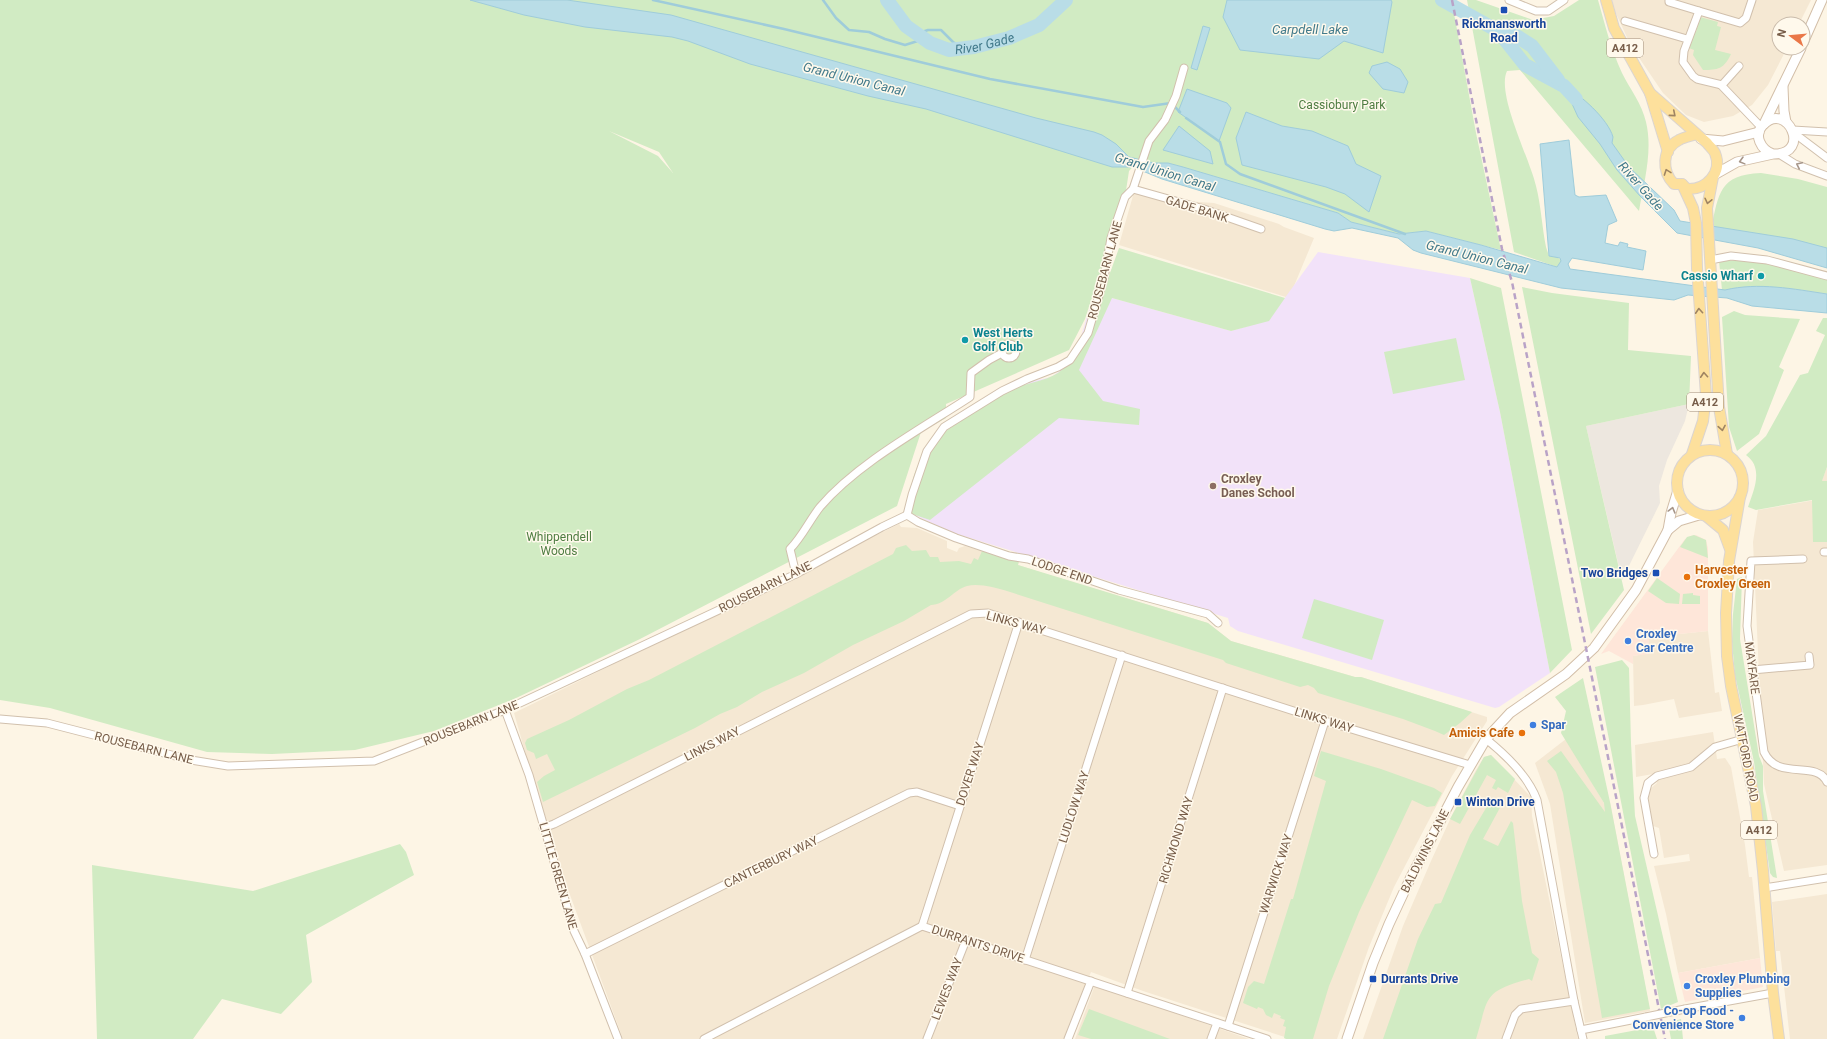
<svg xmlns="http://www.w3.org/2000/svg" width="1827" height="1039" viewBox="0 0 1827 1039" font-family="Roboto,sans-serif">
<rect width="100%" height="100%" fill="#fdf5e5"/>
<g fill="#f5e8d3">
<polygon points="1612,0 1811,0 1799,24 1779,24 1779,48 1787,48 1768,85 1752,105 1733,116 1704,122 1686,115 1663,93 1631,46 1613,7"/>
<polygon points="1136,185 1184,201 1214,203 1279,224 1284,227 1314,238 1289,298 1119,245"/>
<polygon points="1827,467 1827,865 1784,871 1764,784 1753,542 1758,510 1821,499 1821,483"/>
<polygon points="899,524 901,527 917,528 947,541 947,548 957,552 959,548 965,546 1019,561 1018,565 1046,574 1208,623 1231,641 1355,677 1361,677 1487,717 1487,721 1452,776 1394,887 1369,947 1337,1039 1291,1039 1143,991 1091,972 1065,1039 623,1039 552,846 514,713"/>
<polygon points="1708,631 1715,693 1719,692 1722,711 1679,718 1674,699 1643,705 1634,706 1633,656 1649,653 1649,639 1660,636"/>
<polygon points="1713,732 1717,759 1725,758 1731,767 1745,845 1749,877 1752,877 1760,958 1678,973 1666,914 1654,866 1690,861 1689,854 1664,858 1659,828 1653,826 1652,823 1646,798 1649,790 1657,783 1653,774 1636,777 1635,745"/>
<polygon points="1566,739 1604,803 1610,802 1650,1011 1585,1023 1550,804 1535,763"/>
<polygon points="1491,755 1531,797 1532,816 1578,1039 1363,1039 1403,926 1431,861 1453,813 1476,770 1484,757"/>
<polygon points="1827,894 1827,1039 1790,1039 1780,951 1776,951 1772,902"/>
<polygon points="1095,985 1249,1039 1075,1039"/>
</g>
<g fill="#fee6d9">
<polygon points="1696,535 1706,540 1708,548 1708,631 1660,636 1649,639 1649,654 1633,656 1633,664 1609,651 1601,654 1685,539 1691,536"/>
<polygon points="1760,958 1763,987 1685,1002 1678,973"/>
</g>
<polygon fill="#ede7df" points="1689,404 1685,421 1667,460 1659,486 1660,503 1622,580 1586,426"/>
<polygon fill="#f2e2f9" points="1318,252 1470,278 1500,412 1550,673 1499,707 1495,708 1238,631 1230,626 1228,618 954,533 912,514 910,495 913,479 1029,382 1051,377 1064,368 1074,354 1080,340 1091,303 1112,298 1231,331 1269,320"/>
<g fill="#d1ebc3" fill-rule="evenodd">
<path d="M0 0H1439L1453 8 1476 133 1501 250 1426 231 1399 234 1351 222 1338 213 1168 163H1154L1139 160 1129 171 1125 197 1085 319 1069 350 946 404V418L921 432 897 506 640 639 514 699 434 731 355 750 272 754 207 752 50 708 0 700ZM609 131 659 152 673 173 658 156Z"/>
<path d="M1467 0H1476L1533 20 1554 16 1579 0H1598C1605 25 1611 49 1622 73 1630 89 1642 104 1646 122 1653 151 1644 182 1639 211L1520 70 1507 71C1496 94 1530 159 1536 186 1541 205 1542 227 1546 247L1549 256 1557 257 1562 261 1557 267 1514 252Z"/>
<path d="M1700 17 1718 22 1717 26 1721 27 1715 50 1731 54C1724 69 1718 70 1703 70L1693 55 1694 50 1689 48 1694 32H1696Z"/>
<path d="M1761 173 1798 179 1827 187V249L1711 229C1719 193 1719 175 1761 173Z"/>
<path d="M1119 248 1285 298 1269 321 1231 331 1112 298 1079 370 1103 401 1140 409 1139 425 1059 418 930 520 912 514C908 502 909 501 911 488 918 448 944 431 977 410 987 404 997 397 1008 391 1025 382 1049 382 1063 369 1072 360 1077 348 1082 338 1097 309 1108 279 1119 248Z"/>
<polygon points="1743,260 1772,264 1827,278 1827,294 1802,290 1722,290 1719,261"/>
<polygon points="1470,278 1501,288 1572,650 1550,673 1500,412"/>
<polygon points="1522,287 1552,293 1629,303 1628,350 1691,356 1689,404 1586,426 1624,590 1591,634"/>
<polygon points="1734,311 1745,315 1800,319 1779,367 1784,370 1759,434 1737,451 1729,427 1722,317"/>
<path d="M1823 318H1827V467L1822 481H1827V542H1813L1812 500 1756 510 1748 507C1754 490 1764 468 1746 455L1766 436 1800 375 1808 373 1825 335 1816 331Z"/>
<polygon points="1456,338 1465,380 1393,394 1384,352"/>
<polygon points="1694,535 1706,540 1708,558 1680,547 1687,537"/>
<path d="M906 545 912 551 926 550 930 557H938L940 562 959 561 971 564 974 558 978 560 982 551 1019 561 1018 565 1208 623 1231 641 1355 677H1361L1472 712 1460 723 1444 735 1435 731 1403 719 1318 693 1314 688 1308 685 1300 687 1226 663 1223 660 1201 653 1007 591C996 588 979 583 967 586 955 589 945 605 931 605L904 621 853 645 804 673 762 692 737 707 720 714 695 728 543 802 537 782 544 776 555 770 547 754 536 759 534 753 527 750 525 743 527 739 569 720 627 689 649 680 893 554 896 548Z"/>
<polygon points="1742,577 1740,639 1759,756 1763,766 1763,791 1777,878 1773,877 1770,873 1754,762 1735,675 1732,642 1733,614 1737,579"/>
<polygon points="1657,578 1680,594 1679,604 1666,603 1648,591"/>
<polygon points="1693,593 1693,595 1700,596 1700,604 1682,604 1683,594"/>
<polygon points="1314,599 1384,620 1372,660 1302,638"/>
<polygon points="1622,660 1629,668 1631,743 1635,816 1678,1002 1661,1009 1595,667"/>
<polygon points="1583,678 1610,802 1650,1009 1602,1018 1563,793 1556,772 1547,761 1561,751 1605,812 1604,803 1561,733 1566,711 1555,697"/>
<polygon points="1321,751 1381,769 1434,788 1442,793 1435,806 1427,807 1412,800 1359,912 1329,986 1313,1039 1286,1039 1284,1038 1286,1027 1283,1026 1285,1020 1280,1018 1281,1016 1274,1013 1272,1018 1266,1015 1263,1009 1258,1007 1257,1009 1243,1003 1248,987 1254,981 1264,984 1291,899 1293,899 1326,781 1314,776"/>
<polygon points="1491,755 1515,779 1508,793 1498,787 1496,790 1492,788 1496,780 1487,775 1460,824 1450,819 1484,757"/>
<path d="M1492 798 1502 804 1483 839 1498 846 1511 821 1513 823 1522 901 1532 953 1539 959 1532 981 1529 979C1482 992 1489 997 1476 1039H1383L1418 939 1435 904 1441 903 1470 835Z"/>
<polygon points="400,844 406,852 414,875 306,935 312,982 281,1014 222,999 193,1039 97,1039 92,865 253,891"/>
<polygon points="1089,1009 1170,1039 1091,1039 1078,1035"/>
<polygon points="1681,1019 1683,1039 1671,1039 1668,1023"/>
<polygon points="1653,1027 1657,1039 1605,1039 1605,1036"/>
</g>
<g fill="#b9dde7" stroke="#9fccda">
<path d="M470 0H567L671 15 1036 118 1094 132 1102 135 1116 144 1129 157 1154 163H1168L1183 167 1338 213 1351 222 1399 234 1426 231 1481 245 1557 267 1561 261 1560 258 1549 256 1540 144 1569 140 1575 195 1579 197 1606 195 1617 221 1608 225 1605 243 1618 246 1620 242 1628 244 1627 247 1646 251 1643 270 1572 258 1568 264 1570 269 1725 290C1758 282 1794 289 1827 294V313L1752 306 1727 298 1688 295 1674 300 1561 288 1421 253 1413 250 1398 238 1352 228 1334 231 1325 229 1162 179 1133 167H1112L926 109 868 96 750 64 688 41 672 37 585 27 524 15Z"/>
<polygon points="1227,0 1391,0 1392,2 1383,53 1344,41 1319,59 1240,50 1223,17"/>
<polygon points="1203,26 1210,28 1197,70 1191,68"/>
<polygon points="1387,62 1400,69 1408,82 1404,93 1383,89 1369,73 1372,66"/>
<path d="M1564 86C1580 94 1608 119 1613 137L1612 143 1629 167 1674 210 1680 221 1793 239 1827 248V268L1758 248 1677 233 1640 196 1617 170 1600 144 1578 117Z"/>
<polygon points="1187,89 1227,103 1231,108 1219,141 1178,112"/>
<polygon points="1246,112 1282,126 1312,131 1348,146 1356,164 1381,176 1369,212 1345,194 1326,187 1242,165 1236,138"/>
<polygon points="1179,126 1210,151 1213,164 1163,150"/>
</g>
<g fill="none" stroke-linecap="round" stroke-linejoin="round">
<g stroke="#9fccda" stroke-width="2.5">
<polyline points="653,0 784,29 990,79 1143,107 1171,103 1180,112"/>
<polyline points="823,0 836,18 849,30 869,32 885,39 905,45 924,39"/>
<polyline points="916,34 928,30 941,30 953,42 965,48"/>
<polyline points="1186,118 1220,142 1226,164 1240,174 1405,234"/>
</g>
<g stroke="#b9dde7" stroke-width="14">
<path id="s1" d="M887 0 906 26 930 43 949 50 974 47 1009 38 1039 25 1066 0"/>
<polyline points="1442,0 1498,31 1525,65 1564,86 1576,99"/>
<polyline points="1498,31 1518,37 1532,46 1558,80"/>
</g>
<g stroke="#d1c0ad" stroke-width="9">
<g id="street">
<polyline points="1509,0 1536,11 1548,11 1564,0"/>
<polyline points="1669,0 1669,2 1699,11"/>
<polyline points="1625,21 1687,39"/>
<polyline points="1739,66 1722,85 1697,79 1693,76 1683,62 1684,51 1699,11 1740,23 1746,18 1752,0"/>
<polyline points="1721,85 1761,127"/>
<polyline points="1793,130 1827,132"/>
<polyline points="1794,133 1827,158"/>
<polyline points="1779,154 1795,164 1827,176"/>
<polyline points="1133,189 1204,209 1261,229"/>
<polyline points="1710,260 1731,256 1767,260 1827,276"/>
<circle cx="1009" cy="351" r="7"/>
<polyline points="907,515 912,495 927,451 944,427 1002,391 1027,379 1058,367 1070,360 1088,333 1104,278 1111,238 1125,197 1133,189 1149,141 1165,120 1176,96 1184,68"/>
<polyline points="907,515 918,522 956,538 1009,556 1028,559 1119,590 1208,614 1218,623"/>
<polyline points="1824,552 1827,552"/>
<path d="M1803 559 1751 561 1747 626 1764 752C1778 782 1816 759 1827 782"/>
<path d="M796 574 790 549C802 537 809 521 820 507 858 463 921 429 970 397L971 373 989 360 1002 353"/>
<polyline points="1752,670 1810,665 1809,656"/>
<polyline points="505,710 529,775 574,931 585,954 618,1039"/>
<polyline points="0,719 47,723 191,760 228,766 374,761 505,710 796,574 882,527 907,515"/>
<path d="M1486 739C1506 755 1528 776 1537 800L1574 1001 1583 1039"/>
<polyline points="543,828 554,824 971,614 988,613 1325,721 1470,765"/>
<polyline points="1654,854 1644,798 1648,783 1657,776 1691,767 1715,747 1743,739"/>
<polyline points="1764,888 1827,878"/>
<polyline points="922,926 1019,622"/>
<polyline points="585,954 909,793 917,792 960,806"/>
<polyline points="1025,960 1122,655"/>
<polyline points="1127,993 1223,688"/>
<polyline points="1685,1009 1773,993"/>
<polyline points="1228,1026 1325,721"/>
<polyline points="1581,1030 1646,1017"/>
<polyline points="704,1039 922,926 1267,1039"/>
<polyline points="927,1039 966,940"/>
<polyline points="1068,1039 1091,981"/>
<polyline points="1211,1039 1217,1023"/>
<polyline points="1506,1039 1515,1015 1521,1009 1574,1001"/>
</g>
</g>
<g stroke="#d2bea8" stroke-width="11">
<g id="secondary">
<polyline points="1803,43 1822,0"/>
<polyline points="1783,87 1784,111 1786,122"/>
<polyline points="1764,124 1801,48"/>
<polyline points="1701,139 1723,141 1759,132"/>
<path d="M1714 175 1737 162 1773 154C1813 155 1787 100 1763 125 1753 135 1761 150 1773 154"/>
<polyline points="1668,530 1671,513 1678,490"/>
<polyline points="1347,1039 1373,963 1389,924 1411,877 1458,787 1486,739 1510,713 1566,674 1594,648 1636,590 1668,530 1679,521 1699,515"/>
</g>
</g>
<g stroke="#dcd5d0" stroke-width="12">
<g id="primary">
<polyline points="1606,0 1614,28 1650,93 1668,152"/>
<path d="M1650 93 1707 143C1709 146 1713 149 1715 153 1723 173 1706 190 1687 189L1682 184H1674C1662 172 1661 149 1679 140 1684 137 1691 136 1697 134"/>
<polyline points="1713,177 1707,208 1719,407 1727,454"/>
<polyline points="1682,184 1693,208 1696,223 1697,268 1706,395 1703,421 1692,454"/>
<circle cx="1710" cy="483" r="33"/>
<polyline points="1740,497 1729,561 1726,613 1727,656 1731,686 1756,806 1763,871 1773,993 1779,1039"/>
<polyline points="1706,516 1723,530 1730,549"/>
</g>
</g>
<use href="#street" stroke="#fff" stroke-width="7"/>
<use href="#secondary" stroke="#fff" stroke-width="9"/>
<use href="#primary" stroke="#fde09c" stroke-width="10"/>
<polyline stroke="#b9a3c7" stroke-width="2.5" stroke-dasharray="6 4" stroke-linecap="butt" points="1452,0 1502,249 1512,282 1665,1039"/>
<g stroke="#d1c0ad" stroke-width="9" stroke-linecap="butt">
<polyline id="street-bridge" points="1646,1017 1685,1009"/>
</g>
<use href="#street-bridge" stroke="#fff" stroke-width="7"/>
</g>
<defs><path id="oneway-chevron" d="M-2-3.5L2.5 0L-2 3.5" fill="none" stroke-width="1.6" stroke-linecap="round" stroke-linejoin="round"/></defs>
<g stroke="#9f8462">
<use href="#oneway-chevron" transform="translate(1673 114) rotate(40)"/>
<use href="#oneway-chevron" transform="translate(1667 172) rotate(-110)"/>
<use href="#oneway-chevron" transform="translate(1708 201) rotate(103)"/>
<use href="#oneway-chevron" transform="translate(1699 311) rotate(-94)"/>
<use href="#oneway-chevron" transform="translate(1704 375) rotate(-94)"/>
<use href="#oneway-chevron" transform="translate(1722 428) rotate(80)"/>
</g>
<g stroke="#a79689">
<use href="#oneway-chevron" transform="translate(1742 161) rotate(165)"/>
<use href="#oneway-chevron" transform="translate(1799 165) rotate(-155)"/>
<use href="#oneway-chevron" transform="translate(1672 510) rotate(-75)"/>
</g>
<g fill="#1a4fb4" stroke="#fff9ec" stroke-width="1.5">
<rect x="1500" y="6" width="8" height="8" rx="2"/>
<rect x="1652" y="569" width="8" height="8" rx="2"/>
<rect x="1454" y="798" width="8" height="8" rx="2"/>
<rect x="1369" y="975" width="8" height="8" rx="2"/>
</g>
<g fill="#0f9aa8" stroke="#fff9ec" stroke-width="1.5">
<circle cx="1761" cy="276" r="4"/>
<circle cx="965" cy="340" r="4"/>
</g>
<circle fill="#8d6e63" stroke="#fff9ec" stroke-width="1.5" cx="1213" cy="486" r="4"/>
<g fill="#e8710a" stroke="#fff9ec" stroke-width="1.5">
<circle cx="1687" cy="577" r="4"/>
<circle cx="1522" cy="733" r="4"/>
</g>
<g fill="#3f7fe0" stroke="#fff9ec" stroke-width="1.5">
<circle cx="1628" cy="641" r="4"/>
<circle cx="1533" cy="725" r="4"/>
<circle cx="1687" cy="986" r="4"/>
<circle cx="1742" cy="1018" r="4"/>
</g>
<g text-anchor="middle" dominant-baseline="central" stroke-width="3" stroke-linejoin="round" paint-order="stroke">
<g fill="#fff9ec" stroke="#a08c7a" stroke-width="1">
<rect x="1607" y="39" width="36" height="18" rx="3"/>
<rect x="1687" y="393" width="36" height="18" rx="3"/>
<rect x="1741" y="821" width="36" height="18" rx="3"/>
</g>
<g font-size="11" font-weight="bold" fill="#775d49">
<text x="1625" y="48">A412</text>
<text x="1705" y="402">A412</text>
<text x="1759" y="830">A412</text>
</g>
<g font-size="12" font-weight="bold" fill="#164399" stroke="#fff9ec" text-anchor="start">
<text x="1504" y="24" text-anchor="middle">Rickmansworth<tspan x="1504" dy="14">Road</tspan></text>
<text x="1648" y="573" text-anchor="end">Two Bridges</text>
<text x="1466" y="802">Winton Drive</text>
<text x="1381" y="979">Durrants Drive</text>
</g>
<g font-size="12" fill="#4e7d41" stroke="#fff9ec">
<text x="1342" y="105">Cassiobury Park</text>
<text x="559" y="537">Whippendell<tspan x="559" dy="14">Woods</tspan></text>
</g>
<g font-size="12" fill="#775d49" stroke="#fff9ec">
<text transform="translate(1197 209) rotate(17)">GADE BANK</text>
<text transform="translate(1105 270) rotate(-75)">ROUSEBARN LANE</text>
<text transform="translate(1062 571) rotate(19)">LODGE END</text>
<text transform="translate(765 587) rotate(-26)">ROUSEBARN LANE</text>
<text transform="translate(1016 623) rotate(15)">LINKS WAY</text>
<text transform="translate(1752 668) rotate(83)">MAYFARE</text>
<text transform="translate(1324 720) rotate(17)">LINKS WAY</text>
<text transform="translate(471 723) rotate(-22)">ROUSEBARN LANE</text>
<text transform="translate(712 744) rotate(-27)">LINKS WAY</text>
<text transform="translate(144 748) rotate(14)">ROUSEBARN LANE</text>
<text transform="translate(1746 758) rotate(79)">WATFORD ROAD</text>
<text transform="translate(970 774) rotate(-72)">DOVER WAY</text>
<text transform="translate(1074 807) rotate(-72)">LUDLOW WAY</text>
<text transform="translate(1176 840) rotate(-73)">RICHMOND WAY</text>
<text transform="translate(1425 851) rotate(-63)">BALDWINS LANE</text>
<text transform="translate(771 862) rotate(-26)">CANTERBURY WAY</text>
<text transform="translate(1276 874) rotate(-72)">WARWICK WAY</text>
<text transform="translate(558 876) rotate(74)">LITTLE GREEN LANE</text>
<text transform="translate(978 944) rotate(18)">DURRANTS DRIVE</text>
<text transform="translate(947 989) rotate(-69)">LEWES WAY</text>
</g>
<g font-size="12" font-weight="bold" fill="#0d838f" stroke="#fff9ec" text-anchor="end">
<text x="1753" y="276">Cassio Wharf</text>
<text x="973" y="333" text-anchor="start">West Herts<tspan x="973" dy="14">Golf Club</tspan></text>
</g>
<g font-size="12" font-weight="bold" fill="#785e54" stroke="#fff9ec" text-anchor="start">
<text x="1221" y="479">Croxley<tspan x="1221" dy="14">Danes School</tspan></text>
</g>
<g font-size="12" font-weight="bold" fill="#c56008" stroke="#fff9ec" text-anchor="start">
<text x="1695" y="570">Harvester<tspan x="1695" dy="14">Croxley Green</tspan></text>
<text x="1514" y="733" text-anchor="end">Amicis Cafe</text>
</g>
<g font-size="12" font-weight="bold" fill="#366cbe" stroke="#fff9ec" text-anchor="start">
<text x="1636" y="634">Croxley<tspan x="1636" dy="14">Car Centre</tspan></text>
<text x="1541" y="725">Spar</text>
<text x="1695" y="979">Croxley Plumbing<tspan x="1695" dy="14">Supplies</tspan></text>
<text x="1734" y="1011" text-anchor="end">Co-op Food -<tspan x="1734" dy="14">Convenience Store</tspan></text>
</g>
<g font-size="13" font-style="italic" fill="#427a8b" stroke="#fff9ec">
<text x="1310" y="29">Carpdell Lake</text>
<text stroke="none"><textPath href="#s1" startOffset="118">River Gade</textPath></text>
<text transform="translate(854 79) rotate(14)">Grand Union Canal</text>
<text transform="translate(1165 172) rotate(17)">Grand Union Canal</text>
<text transform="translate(1641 186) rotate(48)">River Gade</text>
<text transform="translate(1477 257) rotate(14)">Grand Union Canal</text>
</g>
</g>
<g transform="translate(1791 36) rotate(286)"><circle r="19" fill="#fff9ec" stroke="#c9bbab"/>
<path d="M0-3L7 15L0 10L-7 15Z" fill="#ea7747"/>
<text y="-6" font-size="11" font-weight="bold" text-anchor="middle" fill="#775d49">N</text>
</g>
</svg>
